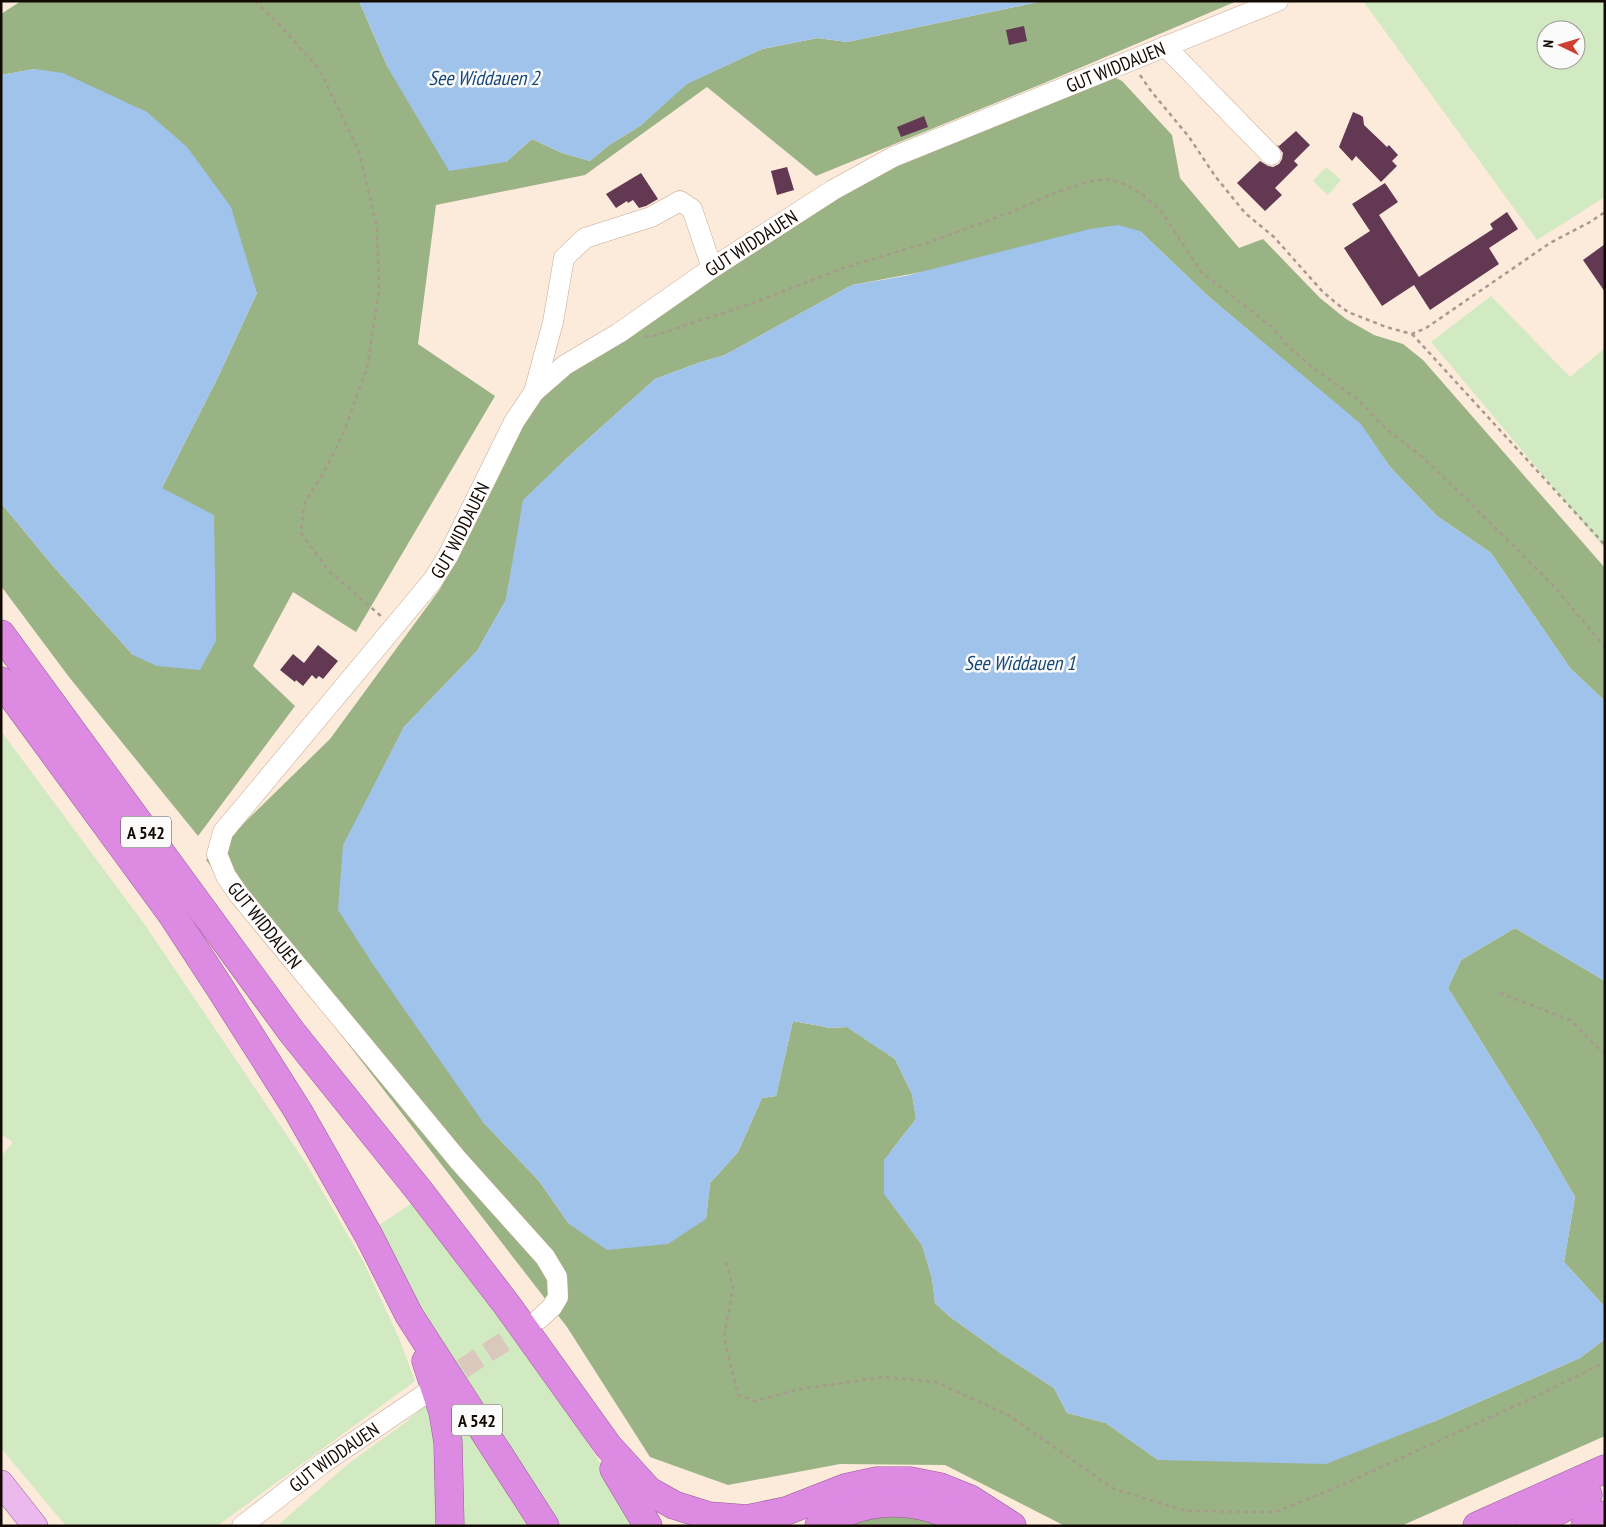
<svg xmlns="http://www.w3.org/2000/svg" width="1606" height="1527" viewBox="0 0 1606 1527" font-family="'PT Sans Narrow',sans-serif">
<rect width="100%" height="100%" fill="#fceadb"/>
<g fill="#d1eac1" fill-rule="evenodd">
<path d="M1363 1H1605V197L1537 240ZM1546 30H1576V60H1546Z"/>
<polygon points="1326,167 1341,180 1328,195 1313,181"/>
<polygon points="1491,296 1570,377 1605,348 1605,549 1431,342"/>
<polygon points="1,731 145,925 307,1165 363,1261 399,1338 415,1381 217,1526 66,1526 1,1448 1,1156 13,1142 1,1134"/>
<polygon points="417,1200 569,1412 638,1526 554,1526 373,1229"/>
<polygon points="449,1390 536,1526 456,1526"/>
<polygon points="432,1399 443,1526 277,1526 348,1464 406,1422"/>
</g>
<g fill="#99b385">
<polygon points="21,1 359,1 388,68 506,162 532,139 562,153 590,161 609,145 640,126 686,84 762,49 818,38 847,42 1043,1 1237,1 1042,84 816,176 707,87 585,175 436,205 418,344 495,396 356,632 293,592 253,666 295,706 198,836 69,677 1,586 1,503 53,566 133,655 162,488 219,375 257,293 35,69 1,75 1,14"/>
<polygon points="1114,77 1122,81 1172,135 1180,178 1239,248 1263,239 1320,298 1346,319 1374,335 1403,344 1423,360 1605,568 1605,701 1570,668 1491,553 1437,516 1390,467 1360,424 1209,297 1140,231 852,285 725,355 698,363 655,379 568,457 524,500 506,600 477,651 404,727 344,845 483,1122 539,1181 569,1224 706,1219 710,1183 738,1152 762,1098 776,1096 793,1021 831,1028 847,1027 895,1059 912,1094 916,1119 891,1151 884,1193 922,1245 932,1278 935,1303 949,1316 999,1352 1054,1388 1067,1413 1106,1423 1158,1460 1433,1422 1580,1358 1605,1339 1605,1436 1401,1526 1065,1526 945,1465 840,1464 728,1485 650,1457 567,1327 206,860 330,739 440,589 520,423 537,395 755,250 882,171"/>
<polygon points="1515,928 1605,981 1605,1307 1564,1262 1575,1197 1537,1131 1448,988 1461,960"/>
<polygon points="873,1509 957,1526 829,1526"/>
</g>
<g fill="#a0c3ec">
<polygon points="359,1 1043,1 847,42 818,38 762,49 687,84 640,126 609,145 590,161 562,153 532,139 506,162 449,171 388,68"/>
<polygon points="35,69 63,73 147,112 187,147 231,207 257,293 219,375 162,488 214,515 216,641 200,670 157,666 133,655 53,566 1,503 1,75"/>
<polygon points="1118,225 1140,231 1209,297 1361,424 1390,467 1437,516 1491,553 1570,668 1605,701 1605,981 1515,928 1461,960 1448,988 1537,1131 1575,1197 1564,1262 1605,1307 1605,1339 1580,1358 1433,1422 1326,1464 1158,1460 1106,1423 1067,1413 1054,1388 999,1352 949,1316 935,1303 932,1278 922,1245 884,1194 884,1160 916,1119 912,1094 895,1059 847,1027 831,1028 793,1021 776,1096 762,1098 738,1152 710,1183 706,1219 668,1244 607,1250 569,1224 539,1181 483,1122 374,966 338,910 343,845 404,727 477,651 506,600 523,500 568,457 655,379 698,363 725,355 852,285 905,276 1090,229"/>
</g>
<g fill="#623852">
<polygon points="1024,26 1027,41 1009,45 1006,30"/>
<polygon points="1353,112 1360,115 1363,117 1364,125 1387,147 1389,145 1398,155 1392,161 1397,166 1381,182 1356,156 1352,161 1339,147"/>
<polygon points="924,116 928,127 901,137 897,127"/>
<polygon points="1296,131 1310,145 1294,161 1298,165 1275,188 1282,195 1265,211 1237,183 1260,161 1268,166 1273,167 1279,164 1282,159 1283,153 1277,145 1279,146"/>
<polygon points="787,167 794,190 777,195 771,171"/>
<polygon points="641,173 658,199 646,206 639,208 633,200 628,203 627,201 616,208 606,194"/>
<polygon points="1385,183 1398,202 1379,215 1419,277 1493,229 1490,224 1507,212 1518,229 1489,248 1499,264 1430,310 1414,285 1382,306 1344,248 1370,231 1352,204"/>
<polygon points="1605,244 1605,292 1583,260"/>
<polygon points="318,645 338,661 323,679 319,676 316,679 312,675 303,686 296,680 295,682 280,670 293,654 304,663"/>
</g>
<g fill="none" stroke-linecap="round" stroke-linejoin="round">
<polyline stroke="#d9c8bb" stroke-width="20" stroke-dasharray="20 10" stroke-linecap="butt" points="437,1385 535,1322"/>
<g stroke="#c6aa92" stroke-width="21">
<g id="minor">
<polyline points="1165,46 1271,155"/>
<polyline points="534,392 553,322 564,258 585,238 651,217 680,201 692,209 712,268"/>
<path id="s1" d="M539 1319 552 1307 558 1297 557 1277 545 1257 458 1160 239 895 226 876 217 854 223 832 433 580 448 556 514 422 534 392 565 365 619 333 712 268 833 190 893 157 1278 1"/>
<path id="s2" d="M242 1526 323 1463 428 1392"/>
</g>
</g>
<g stroke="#965d95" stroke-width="26">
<polyline id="major" points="1,1483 35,1526"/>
</g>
<g stroke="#965d95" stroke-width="29">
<g id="highway">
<polyline points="1,634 291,1031 421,1193 507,1305 608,1446 649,1491 674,1505 709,1516 747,1519 786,1511 845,1488 877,1481 910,1481 940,1487 970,1499 1012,1526"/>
<polyline points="1,681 173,916 220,988 298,1111 369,1236 409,1315 545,1526"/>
<polyline points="426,1361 443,1412 448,1442 450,1526"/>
<polyline points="614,1469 648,1526"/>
<path d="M819 1526C869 1494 921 1496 972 1526"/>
<polyline points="1477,1526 1605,1469"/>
<polyline points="1530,1526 1588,1495"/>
<polyline points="1585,1526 1605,1515"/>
</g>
</g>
<g stroke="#a8998d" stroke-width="2.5" stroke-dasharray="4 4" stroke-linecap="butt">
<polyline points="255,1 277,22 319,69 359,151 377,228 379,290 367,368 343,434 323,474 304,504 301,533 329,571 382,617"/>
<polyline points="1140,75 1151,91 1189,137 1215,176 1245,213 1274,237 1322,291 1336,303 1348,312 1386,327 1412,334 1426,328 1550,243 1590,222 1605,212"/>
<polyline points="1412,334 1605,545"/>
<polyline points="645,336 650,337 753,303 843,268 927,243 1014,211 1052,194 1091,181 1106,179 1124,184 1142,194 1162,212 1201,272 1272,327 1288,346 1312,367 1357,399 1384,427 1421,456 1461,494 1553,585 1605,647"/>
<polyline points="1500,993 1570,1020 1605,1055"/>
<polyline points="726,1262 733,1287 724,1337 738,1395 755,1401 800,1389 884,1377 936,1382 1008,1415 1114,1489 1186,1511 1276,1512 1342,1485 1541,1394 1605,1362"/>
</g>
<use href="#minor" stroke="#fff" stroke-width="20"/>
<use href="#major" stroke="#ebb9ee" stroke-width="25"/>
<use href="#highway" stroke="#dd8ae3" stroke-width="28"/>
</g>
<g text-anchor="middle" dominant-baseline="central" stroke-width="5" stroke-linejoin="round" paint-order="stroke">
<g fill="#fbfbfb" stroke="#59524d" stroke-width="1">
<rect x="121" y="816.5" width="50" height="31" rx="4"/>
<rect x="452" y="1404.5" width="50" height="31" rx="4"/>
</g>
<g font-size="18" font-weight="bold" fill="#130a03">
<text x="146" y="832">A 542</text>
<text x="477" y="1420">A 542</text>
</g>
<g font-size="19" fill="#130a03" stroke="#fbfbfb">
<text stroke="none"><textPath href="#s1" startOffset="1828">GUT WIDDAUEN</textPath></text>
<text stroke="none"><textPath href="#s1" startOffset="1422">GUT WIDDAUEN</textPath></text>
<text stroke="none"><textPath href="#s1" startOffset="1001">GUT WIDDAUEN</textPath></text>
<text transform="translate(265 925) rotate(51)">GUT WIDDAUEN</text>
<text stroke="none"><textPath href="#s2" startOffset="115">GUT WIDDAUEN</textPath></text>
</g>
<g font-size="20" font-style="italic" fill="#17487a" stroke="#fbfbfb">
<text x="484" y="78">See Widdauen 2</text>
<text x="1020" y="663">See Widdauen 1</text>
</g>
</g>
<rect width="1606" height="1527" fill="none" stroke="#130a03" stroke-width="5"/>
<g transform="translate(1561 45) rotate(275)"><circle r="24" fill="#fbfbfb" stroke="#9e9b98"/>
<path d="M0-4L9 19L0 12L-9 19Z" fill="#cd4031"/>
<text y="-8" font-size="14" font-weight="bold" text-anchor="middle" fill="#130a03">N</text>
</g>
</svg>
